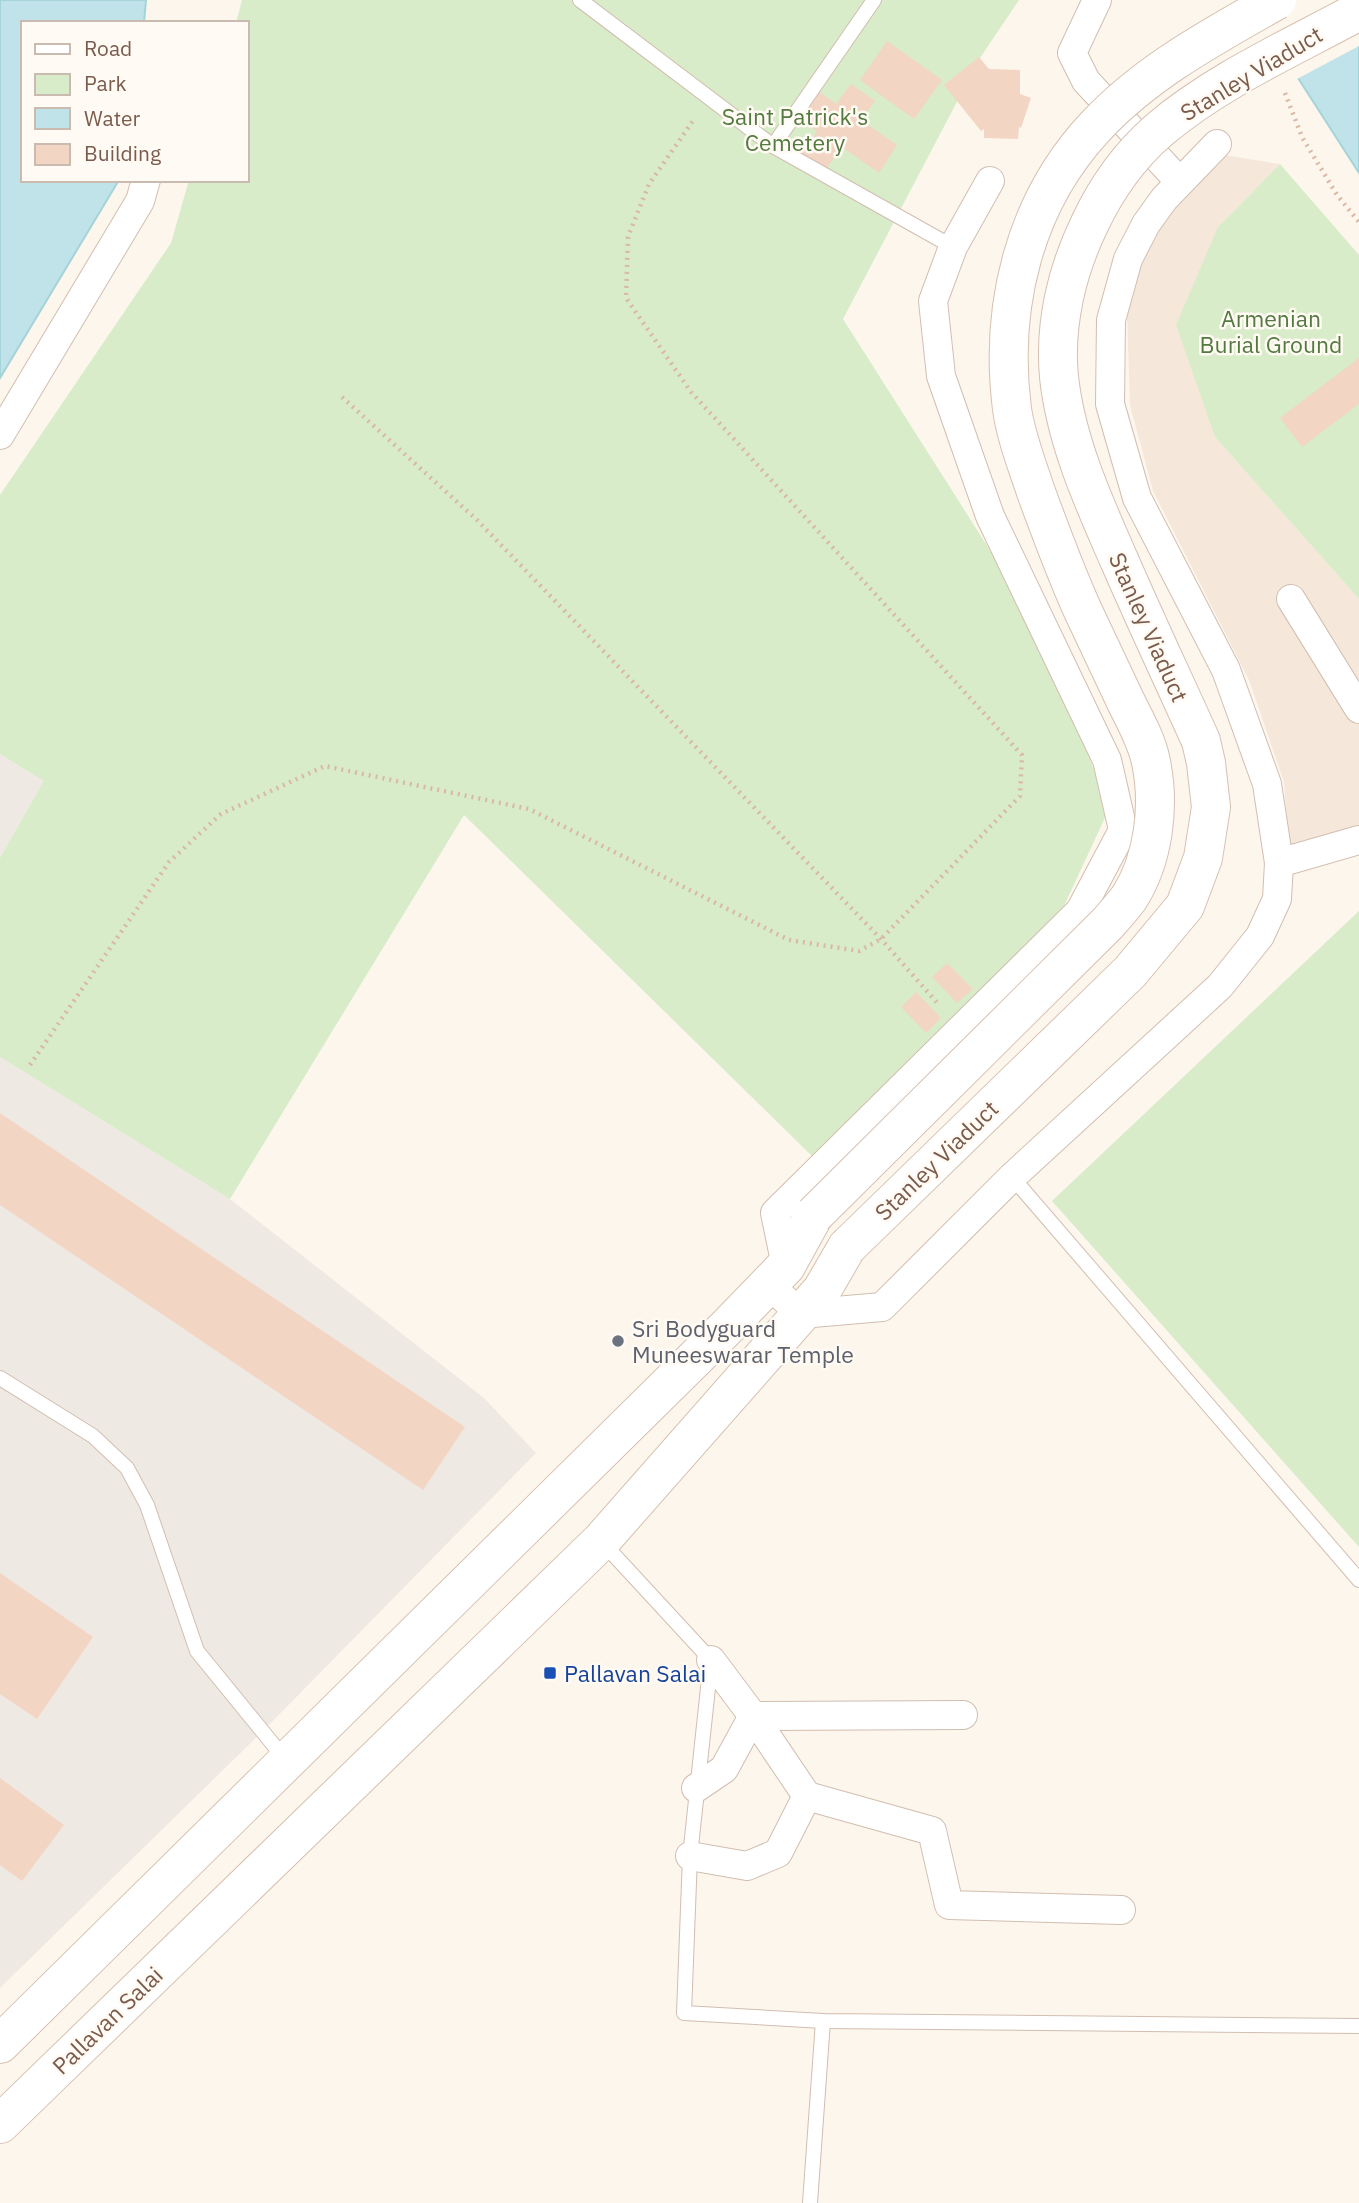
<svg xmlns="http://www.w3.org/2000/svg" width="1359" height="2203" viewBox="0 0 1359 2203" font-family="'IBM Plex Sans',sans-serif">
<rect width="100%" height="100%" fill="#fdf6ec"/>
<polygon fill="#f5e8da" points="1218,154 1280,164 1218,227 1215,437 1359,599 1359,848 1290,868 1284,782 1249,680 1153,491 1130,405 1127,315 1145,251 1173,197"/>
<g fill="#efe9e4">
<polygon points="0,754 45,781 0,858"/>
<polygon points="0,1057 230,1199 484,1398 536,1453 263,1731 0,1988"/>
</g>
<g fill="#d8ecc9">
<polygon points="242,0 1019,0 980,58 843,319 1040,629 1109,809 1064,906 814,1158 464,815 230,1199 0,1057 0,858 44,781 0,754 0,495 171,243 189,180 247,180 247,23 236,23"/>
<polygon points="1280,164 1359,255 1359,599 1215,437 1176,325 1218,227"/>
<polygon points="1359,911 1359,1547 1052,1201"/>
</g>
<g fill="#bfe3e8" stroke="#a5d3da" stroke-width="2">
<polygon points="0,0 146,0 144,23 23,23 23,180 119,180 0,378"/>
<polygon points="1248,0 1359,0 1359,173"/>
</g>
<polygon fill="#fdf6ec" points="1245,0 1359,0 1359,46 1295,80"/>
<g fill="#f3d5c3">
<polygon points="887,41 942,80 914,119 860,80"/>
<polygon points="979,57 989,69 1020,70 1020,94 1031,98 1021,128 1019,127 1018,139 984,138 984,129 981,131 944,85"/>
<polygon points="851,84 875,101 861,120 897,145 879,173 842,147 823,173 799,156 817,131 796,116 814,88 836,104"/>
<polygon points="1359,358 1359,404 1302,447 1280,418"/>
<polygon points="947,963 973,989 957,1003 932,977"/>
<polygon points="916,992 941,1018 926,1033 901,1007"/>
<polygon points="0,1113 465,1427 423,1490 0,1205"/>
<polygon points="0,1573 93,1637 37,1719 0,1694"/>
<polygon points="0,1778 64,1825 22,1881 0,1865"/>
</g>
<g fill="none" stroke-linecap="round" stroke-linejoin="round">
<g stroke="#d1beb0" stroke-width="16">
<g id="lane">
<polyline points="580,0 773,146 953,247"/>
<polyline points="773,146 874,0"/>
<polyline points="1012,1177 1359,1580"/>
<polyline points="0,1378 93,1436 127,1468 147,1505 197,1651 285,1759"/>
<polyline points="603,1543 711,1660 690,1856 684,2013 823,2021 1359,2026"/>
<polyline points="810,2203 823,2021"/>
</g>
</g>
<g stroke="#d1beb0" stroke-width="30">
<g id="street">
<polyline points="1097,0 1072,53 1086,81 1180,182"/>
<polyline points="0,435 140,201 146,180"/>
<polyline points="1291,599 1359,709"/>
<polyline points="1279,863 1359,840"/>
<polyline points="786,1266 775,1213 1080,911 1123,830 1107,760 990,516 941,376 933,301 953,247 990,181"/>
<polyline points="768,1284 801,1314 882,1307 1012,1177 1220,986 1260,936 1277,899 1279,863 1267,784 1226,670 1137,498 1110,404 1111,320 1128,259 1146,224 1164,199 1217,144"/>
<polyline points="711,1660 753,1716 963,1715"/>
<polyline points="696,1788 724,1769 753,1716 807,1796"/>
<polyline points="690,1856 747,1866 778,1853 807,1796 932,1831 949,1905 1121,1910"/>
</g>
</g>
<g stroke="#d6c0b0" stroke-width="40">
<g id="secondary">
<polyline points="0,2044 729,1325 786,1266 814,1215"/>
<polyline points="0,2124 601,1541 822,1290 847,1247"/>
</g>
</g>
<g stroke="#d9b8a5" stroke-width="4.5" stroke-dasharray="2 5" stroke-linecap="butt">
<polyline points="1285,93 1302,137 1337,195 1359,222"/>
<polyline points="342,397 477,520 881,939 939,1005"/>
<polyline points="30,1065 169,862 221,814 325,766 529,809 789,940 859,951 881,939 1020,796 1022,755 691,392 626,298 628,237 649,184 695,118"/>
</g>
<use href="#lane" stroke="#fff" stroke-width="14"/>
<use href="#street" stroke="#fff" stroke-width="28"/>
<use href="#secondary" stroke="#fff" stroke-width="38"/>
<g stroke="#d6c0b0" stroke-width="40" stroke-linecap="butt">
<g id="secondary-bridge">
<path d="M814 1215 1108 923C1115 915 1123 906 1129 898 1154 859 1160 806 1151 762 1147 741 1135 720 1126 702 1112 672 1098 643 1084 613 1066 574 1051 533 1036 492 1027 465 1016 437 1012 409 999 307 1024 203 1095 127 1146 72 1212 37 1277 0"/>
<path d="M847 1247 1130 972 1185 906 1203 858 1211 807 1206 763 1201 741C1174 681 1146 622 1120 562 1094 503 1066 442 1059 377 1054 324 1067 270 1090 223 1107 187 1129 156 1159 130 1216 81 1293 47 1359 11"/>
</g>
</g>
<use href="#secondary-bridge" stroke="#fff" stroke-width="38"/>
</g>
<circle fill="#6b7280" stroke="#fffaf3" stroke-width="2.5" cx="618" cy="1341" r="7"/>
<rect fill="#1a4fb4" stroke="#fffaf3" stroke-width="2.5" x="543" y="1666" width="14" height="14" rx="3.5"/>
<g text-anchor="middle" dominant-baseline="central" stroke-width="5" stroke-linejoin="round" paint-order="stroke">
<g font-size="23" fill="#7a5c4d" stroke="#fffaf3">
<text transform="translate(1251 73) rotate(-31)">Stanley Viaduct</text>
<text transform="translate(1149 627) rotate(66)">Stanley Viaduct</text>
<text transform="translate(936 1160) rotate(-44)">Stanley Viaduct</text>
<text transform="translate(107 2020) rotate(-44)">Pallavan Salai</text>
</g>
<g font-size="23" fill="#537a41" stroke="#fffaf3">
<text x="795" y="116">Saint Patrick's<tspan x="795" dy="26">Cemetery</tspan></text>
<text x="1271" y="318">Armenian<tspan x="1271" dy="26">Burial Ground</tspan></text>
</g>
<g font-size="23" fill="#5b616d" stroke="#fffaf3" text-anchor="start">
<text x="632" y="1328">Sri Bodyguard<tspan x="632" dy="26">Muneeswarar Temple</tspan></text>
</g>
<g font-size="23" fill="#164399" stroke="#fffaf3" text-anchor="start">
<text x="564" y="1673">Pallavan Salai</text>
</g>
</g>
<rect x="21" y="21" width="228" height="161" fill="#fffaf3" stroke="#cabbb1" stroke-width="2"/>
<rect x="35" y="44" width="35" height="10" fill="#ffffff" stroke="#cabbb1" stroke-width="2"/>
<text x="84" y="56" font-size="21" fill="#7a5c4d">Road</text>
<rect x="35" y="74" width="35" height="21" fill="#d8ecc9" stroke="#cabbb1" stroke-width="2"/>
<text x="84" y="91" font-size="21" fill="#7a5c4d">Park</text>
<rect x="35" y="108" width="35" height="21" fill="#bfe3e8" stroke="#cabbb1" stroke-width="2"/>
<text x="84" y="126" font-size="21" fill="#7a5c4d">Water</text>
<rect x="35" y="144" width="35" height="21" fill="#f3d5c3" stroke="#cabbb1" stroke-width="2"/>
<text x="84" y="161" font-size="21" fill="#7a5c4d">Building</text>
</svg>
